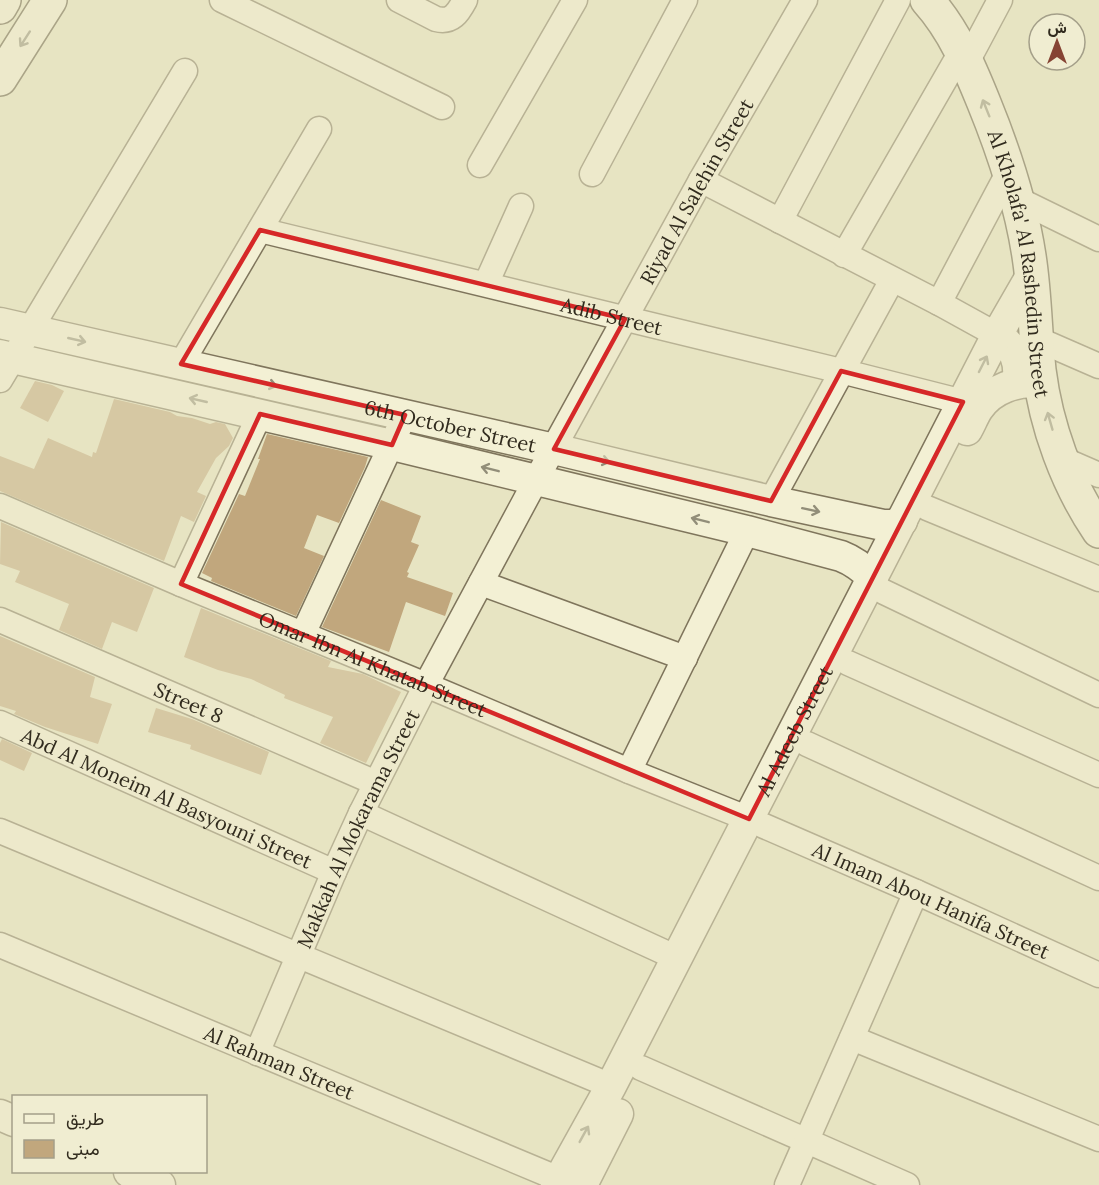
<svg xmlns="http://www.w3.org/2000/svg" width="1099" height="1185" viewBox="0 0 1099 1185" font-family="Lora,Vazirmatn,serif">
<rect width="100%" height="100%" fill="#e7e4c2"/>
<g fill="#c1a77d">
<polygon points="35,381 52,385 64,391 48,422 20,408"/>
<polygon points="114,399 170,412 177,416 192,418 210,424 216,422 225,424 233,438 229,446 216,458 197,492 206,496 194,522 181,516 164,561 0,491 0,456 34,469 48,438 92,457 93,452 96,453"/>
<polygon points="267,434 368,457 365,467 339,523 317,515 304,548 324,556 296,616 211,581 212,578 202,573 239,494 245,496 260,459 258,459"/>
<polygon points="381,500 421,516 411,542 419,545 407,572 409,573 407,577 453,593 445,616 406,602 389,652 322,627"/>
<polygon points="1,522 154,588 137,632 112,622 102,649 59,630 69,604 15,582 20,571 0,564"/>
<polygon points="201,608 331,661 328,667 363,674 401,692 366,763 320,743 333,717 284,698 285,695 251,679 218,670 184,657"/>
<polygon points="0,636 95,677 90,697 112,704 98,744 45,727 14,714 16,711 0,706"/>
<polygon points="156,708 192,719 269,752 261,775 190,749 191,745 148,732"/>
<polygon points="2,739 32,753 24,771 0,760 0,743"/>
</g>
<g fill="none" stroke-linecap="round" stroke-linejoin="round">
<g stroke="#7f755c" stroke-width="27">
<g id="minor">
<polyline points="222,0 442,107"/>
<path d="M399 0 436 19C452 23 458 13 465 0"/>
<polyline points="967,62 1000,0"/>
<polyline points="480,165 575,0"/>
<polyline points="592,174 685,0"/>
<polyline points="701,180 939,303 997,335"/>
<polyline points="1017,199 1099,239"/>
<polyline points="780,221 898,0"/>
<path id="s1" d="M260 230 841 371 963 402"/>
<polyline points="844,255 962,50"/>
<polyline points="486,284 521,206"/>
<polyline points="939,303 1009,171"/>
<polyline points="1037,339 1099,366"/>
<polyline points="181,364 319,129"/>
<polyline points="0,380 185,71"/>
<polyline points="1062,459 1099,475"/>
<polyline points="771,501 892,280"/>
<path id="s2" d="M0 506 181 584 426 685 629 771 749 819"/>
<polyline points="927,508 1099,579"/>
<polyline points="481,583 685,658"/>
<polyline points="181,584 260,414"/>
<polyline points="884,592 1099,695"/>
<path id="s3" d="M0 620 376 783"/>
<polyline points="303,634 405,415"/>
<polyline points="848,663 1099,775"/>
<path id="s4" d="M0 723 334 872"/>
<polyline points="807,744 1099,878"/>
<polyline points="629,771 747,531"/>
<polyline points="361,813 677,958"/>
<path id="s5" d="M764 826 916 892 1099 975"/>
<polyline points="0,831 611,1086"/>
<path id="s6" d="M0 945 559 1179"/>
<polyline points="852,1038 1099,1139"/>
<path id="s7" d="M257 1053 334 872 361 813 426 685 536 480 701 180 805 0"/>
<polyline points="641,1068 907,1185"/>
<polyline points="787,1185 916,892"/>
</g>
</g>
<g stroke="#7f755c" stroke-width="33">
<g id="tertiary">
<path id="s8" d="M0 323 554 449 771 501 883 525H893L902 521"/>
<path d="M997 335C1015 347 1021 363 1017 383"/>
<path d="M0 355 392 445 747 531 841 556C854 561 863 568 873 578"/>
<path d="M967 430C971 423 974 415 978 409 992 388 1018 380 1041 383"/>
<polyline points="0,1115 14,1121"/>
<polyline points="129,1172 160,1185"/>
<path id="s9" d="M556 1185 611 1086 997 335 1031 276"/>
<polyline points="582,1185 618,1114"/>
</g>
</g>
<g stroke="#61573f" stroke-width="36">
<g id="secondary">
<path id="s10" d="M927 0C954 30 969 66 984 103 1004 152 1021 203 1029 256 1035 294 1035 332 1039 370 1046 426 1067 484 1099 531"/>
<polyline points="0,7 4,0"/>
<polyline points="0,79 50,0"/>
</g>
</g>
<use href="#minor" stroke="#f3f0d4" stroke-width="24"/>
<use href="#tertiary" stroke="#f3f0d4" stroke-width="30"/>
<use href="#secondary" stroke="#f3f0d4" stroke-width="33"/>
</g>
<defs><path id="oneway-shaft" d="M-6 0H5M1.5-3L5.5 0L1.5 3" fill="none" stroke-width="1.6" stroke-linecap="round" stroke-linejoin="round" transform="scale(1.5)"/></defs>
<g stroke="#928e79">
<use href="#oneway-shaft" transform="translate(25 39) rotate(123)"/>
<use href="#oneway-shaft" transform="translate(986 108) rotate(-112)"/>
<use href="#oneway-shaft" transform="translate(77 340) rotate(13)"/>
<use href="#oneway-shaft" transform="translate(983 364) rotate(-63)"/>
<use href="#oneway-shaft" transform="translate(268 384) rotate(13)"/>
<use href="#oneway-shaft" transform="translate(198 400) rotate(-167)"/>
<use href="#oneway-shaft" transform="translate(1050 421) rotate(-106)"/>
<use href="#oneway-shaft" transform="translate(601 460) rotate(14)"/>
<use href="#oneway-shaft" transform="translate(490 469) rotate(-166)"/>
<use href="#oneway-shaft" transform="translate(811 510) rotate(12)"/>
<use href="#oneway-shaft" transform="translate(700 520) rotate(-166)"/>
<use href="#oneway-shaft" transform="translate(584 1134) rotate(-61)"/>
</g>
<path d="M0 0H1099V1185H0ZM260 230 625 319 554 449 771 501 841 371 963 402 749 819 181 584 260 414 392 445 405 415 181 364Z" fill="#e7e4c2" fill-opacity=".55" fill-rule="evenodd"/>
<path fill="none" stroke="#d62828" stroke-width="4.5" stroke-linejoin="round" d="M260 230 625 319 554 449 771 501 841 371 963 402 749 819 181 584 260 414 392 445 405 415 181 364Z"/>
<g text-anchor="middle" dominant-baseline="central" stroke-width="4.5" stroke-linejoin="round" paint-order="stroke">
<g font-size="20" fill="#312b1e" stroke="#f0edd1">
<text stroke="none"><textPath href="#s7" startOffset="968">Riyad Al Salehin Street</textPath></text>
<text stroke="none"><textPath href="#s10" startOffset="284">Al Kholafa' Al Rashedin Street</textPath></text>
<text stroke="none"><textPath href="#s1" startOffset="362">Adib Street</textPath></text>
<text stroke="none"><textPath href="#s8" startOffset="462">6th October Street</textPath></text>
<text stroke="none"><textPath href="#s2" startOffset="405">Omar Ibn Al Khatab Street</textPath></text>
<text stroke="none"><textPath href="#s3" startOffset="206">Street 8</textPath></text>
<text stroke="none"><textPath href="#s9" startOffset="513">Al Adeeb Street</textPath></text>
<text stroke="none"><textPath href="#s4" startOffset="183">Abd Al Moneim Al Basyouni Street</textPath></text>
<text stroke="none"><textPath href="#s7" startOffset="246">Makkah Al Mokarama Street</textPath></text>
<text stroke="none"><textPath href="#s5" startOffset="183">Al Imam Abou Hanifa Street</textPath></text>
<text stroke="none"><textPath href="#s6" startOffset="303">Al Rahman Street</textPath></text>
</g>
</g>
<rect x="12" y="1095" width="195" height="78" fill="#f0edd1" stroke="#a49f89" stroke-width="1.5"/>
<rect x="24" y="1114" width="30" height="9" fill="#f3f0d4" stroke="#a49f89" stroke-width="1.5"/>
<text x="66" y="1125" font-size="18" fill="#312b1e">طريق</text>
<rect x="24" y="1140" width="30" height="18" fill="#c1a77d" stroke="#a49f89" stroke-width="1.5"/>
<text x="66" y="1155" font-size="18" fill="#312b1e">مبنى</text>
<g transform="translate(1057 42)"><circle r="28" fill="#f0edd1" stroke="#a49f89" stroke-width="1.5"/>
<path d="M0-4.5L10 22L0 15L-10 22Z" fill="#864434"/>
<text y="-9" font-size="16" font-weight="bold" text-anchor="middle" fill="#312b1e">ش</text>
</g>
</svg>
